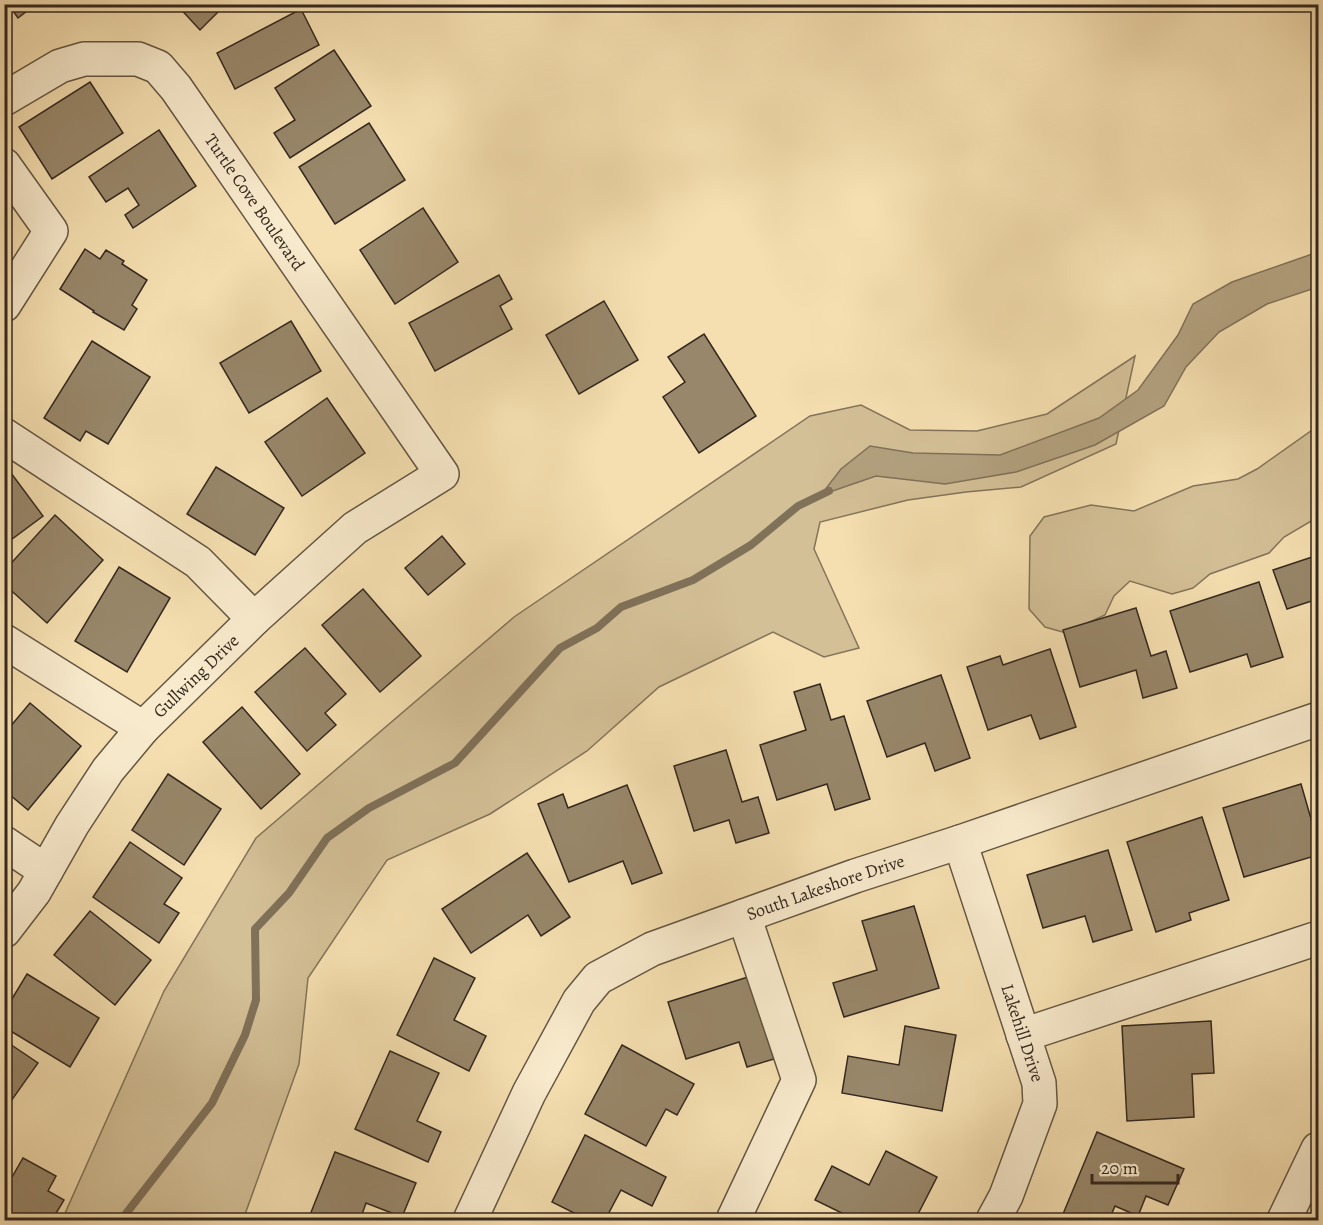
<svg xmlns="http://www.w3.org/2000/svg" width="1323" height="1225" viewBox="0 0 1323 1225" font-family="Alegreya,serif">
<rect width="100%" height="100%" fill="#f5dfb0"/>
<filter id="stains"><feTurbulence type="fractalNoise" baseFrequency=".00333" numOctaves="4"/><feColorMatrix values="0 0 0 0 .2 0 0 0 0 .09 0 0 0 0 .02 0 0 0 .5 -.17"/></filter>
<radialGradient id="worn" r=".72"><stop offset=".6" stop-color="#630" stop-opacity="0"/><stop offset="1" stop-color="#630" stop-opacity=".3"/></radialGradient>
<g fill="#d4c097" stroke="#84745b" stroke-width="1.5">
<polygon points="1135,356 1116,444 1021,487 966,492 908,500 820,522 814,549 859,648 824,657 773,632 659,687 587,751 490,814 387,860 308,978 299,1064 243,1220 62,1220 164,991 256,838 514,617 810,416 861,405 910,430 977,431 1047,414"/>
<polygon points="1318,426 1318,517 1284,537 1269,553 1210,574 1193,588 1172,594 1130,581 1114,596 1105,615 1066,633 1045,627 1029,609 1030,536 1044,517 1091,505 1134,511 1193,486 1238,479 1257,469"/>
</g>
<polygon fill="#b3a17f" stroke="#807159" stroke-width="1.5" points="1318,252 1318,287 1267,304 1219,332 1186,367 1164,406 1095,445 1016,472 945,484 876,476 821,495 841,469 870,446 913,453 1000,455 1099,418 1138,390 1178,335 1193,304 1232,282"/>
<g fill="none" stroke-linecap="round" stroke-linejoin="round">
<polyline stroke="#807159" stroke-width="8" points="121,1220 212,1103 245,1035 256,1000 255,929 289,893 327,838 369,808 455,763 560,648 597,628 621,607 693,580 751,545 798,506 829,491"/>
</g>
<g fill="#98876a" stroke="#34281f" stroke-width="1.5">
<polygon points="8,4 36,4 18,18"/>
<polygon points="176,4 226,4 200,30"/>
<polygon points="301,9 319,45 235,89 217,53"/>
<polygon points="334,50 371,106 290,158 274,133 295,120 275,88"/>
<polygon points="90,82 123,133 52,179 19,127"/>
<polygon points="369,123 405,180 335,224 299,167"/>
<polygon points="159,130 196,186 133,228 125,215 139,205 128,188 106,202 89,177"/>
<polygon points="423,208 458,262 395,304 360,250"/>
<polygon points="85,249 100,259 106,250 124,261 122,264 147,280 132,305 137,309 124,330 93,312 94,311 60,289"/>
<polygon points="499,275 512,299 500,306 512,329 435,371 409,323"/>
<polygon points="604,301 638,360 579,394 546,335"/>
<polygon points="291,321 321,371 249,413 220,363"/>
<polygon points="704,334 756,416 699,453 663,397 685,382 668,357"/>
<polygon points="92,341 150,377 108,444 86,431 80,441 44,418"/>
<polygon points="327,398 365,453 302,496 265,442"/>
<polygon points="216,467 284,508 255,555 187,514"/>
<polygon points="8,469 43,516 4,545 4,472"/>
<polygon points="55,515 103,560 47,623 4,584 4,571"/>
<polygon points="442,536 465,564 428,595 405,568"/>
<polygon points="1318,555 1318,599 1287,609 1273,570"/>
<polygon points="119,567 170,598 127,672 75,641"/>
<polygon points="1259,582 1283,657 1251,667 1247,654 1190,672 1170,611"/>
<polygon points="363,589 421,656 380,692 322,625"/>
<polygon points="1136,608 1151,656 1166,651 1177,688 1143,698 1136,670 1080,687 1063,630"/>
<polygon points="305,648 346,694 325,713 336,725 307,751 255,692"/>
<polygon points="1050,649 1076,727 1040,739 1031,715 988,730 967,667 1000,656 1003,665"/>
<polygon points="941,675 970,758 935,771 925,743 887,757 867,701"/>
<polygon points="820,684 831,720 844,716 870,799 835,810 827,784 777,800 760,745 806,730 794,692"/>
<polygon points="30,703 81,746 28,810 4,790 4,734"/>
<polygon points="242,707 300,774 261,809 203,742"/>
<polygon points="726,750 742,802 758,797 769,833 736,843 729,820 694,831 674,766"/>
<polygon points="168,774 221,809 184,865 132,830"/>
<polygon points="1301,784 1318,843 1318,855 1244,877 1223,808"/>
<polygon points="627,785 662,873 632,884 623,861 569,882 538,804 563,794 568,808"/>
<polygon points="1202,817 1229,900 1189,913 1191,920 1156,932 1127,842"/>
<polygon points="130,842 182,878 164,904 179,913 159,943 93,897"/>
<polygon points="1108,850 1132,930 1093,942 1085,916 1043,928 1027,875"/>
<polygon points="527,853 570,917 541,936 528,915 471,953 442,909"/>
<polygon points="914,906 939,988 844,1017 833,983 877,970 862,921"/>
<polygon points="90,911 151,960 115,1005 54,955"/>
<polygon points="434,958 475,978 454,1020 486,1036 469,1071 397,1035"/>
<polygon points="27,974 99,1018 70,1067 4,1027 4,1012"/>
<polygon points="748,977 774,1059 747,1067 739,1042 686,1059 668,1002"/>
<polygon points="1211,1021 1214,1073 1192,1074 1194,1117 1127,1121 1122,1026"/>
<polygon points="905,1026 956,1035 942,1111 842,1093 848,1056 899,1065"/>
<polygon points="4,1040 38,1063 4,1111"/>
<polygon points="622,1045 694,1084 677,1115 666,1109 646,1146 585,1114"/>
<polygon points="390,1051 439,1073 417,1121 441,1132 428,1162 355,1129"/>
<polygon points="1097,1132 1184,1169 1168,1205 1146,1196 1138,1216 1115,1206 1109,1220 1078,1220 1063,1214"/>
<polygon points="585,1135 666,1177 652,1206 621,1190 605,1220 588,1220 552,1202"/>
<polygon points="886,1151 937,1177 915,1220 856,1220 815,1200 832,1166 869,1185"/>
<polygon points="335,1152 416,1183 402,1217 366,1203 360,1220 308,1220"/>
<polygon points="23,1158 56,1176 48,1191 64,1200 52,1220 4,1220 4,1191"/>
</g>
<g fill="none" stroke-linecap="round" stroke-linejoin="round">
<g stroke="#645643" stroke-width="36">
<g id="minor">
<path id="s1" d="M4 99 60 66 84 59H138L158 67 176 88 442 474 355 528 254 619 143 728 108 770 72 825 34 892 4 931"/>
<polyline points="4,165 51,231 4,305"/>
<polyline points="4,435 198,562 254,619"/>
<polyline points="4,641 143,728"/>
<path id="s2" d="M960 842 1039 1083 1040 1104 1006 1196 993 1220"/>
<polyline points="4,843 46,871"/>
<polyline points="1023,1035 1318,938"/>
<path id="s3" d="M470 1220 529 1093 579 1001 598 978 652 949 855 876 960 842 1318 719"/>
<polyline points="733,1220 799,1080 744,916"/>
<polyline points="1284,1220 1318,1149"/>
</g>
</g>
<use href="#minor" stroke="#f8eacc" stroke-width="33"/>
</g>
<g text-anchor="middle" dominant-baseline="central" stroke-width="4.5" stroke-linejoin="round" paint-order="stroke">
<g font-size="18" fill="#34281f" stroke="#f8eacc">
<text stroke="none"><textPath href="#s1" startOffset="332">Turtle Cove Boulevard</textPath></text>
<text transform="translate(196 676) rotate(-44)">Gullwing Drive</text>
<text stroke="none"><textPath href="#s3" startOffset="520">South Lakeshore Drive</textPath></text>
<text stroke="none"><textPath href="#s2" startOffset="201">Lakehill Drive</textPath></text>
</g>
</g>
<rect width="1323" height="1225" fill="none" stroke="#f5dfb0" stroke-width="24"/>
<rect x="6" y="6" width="1311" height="1213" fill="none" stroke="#34281f" stroke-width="3"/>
<rect x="12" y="12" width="1299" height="1201" fill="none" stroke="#34281f" stroke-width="1.5"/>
<path d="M1092 1174v9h86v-9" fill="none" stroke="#34281f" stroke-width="3"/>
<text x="1101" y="1174" font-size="18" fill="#34281f" stroke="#f8eacc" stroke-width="4.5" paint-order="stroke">20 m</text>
<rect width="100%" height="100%" filter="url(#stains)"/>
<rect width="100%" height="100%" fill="url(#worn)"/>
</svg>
